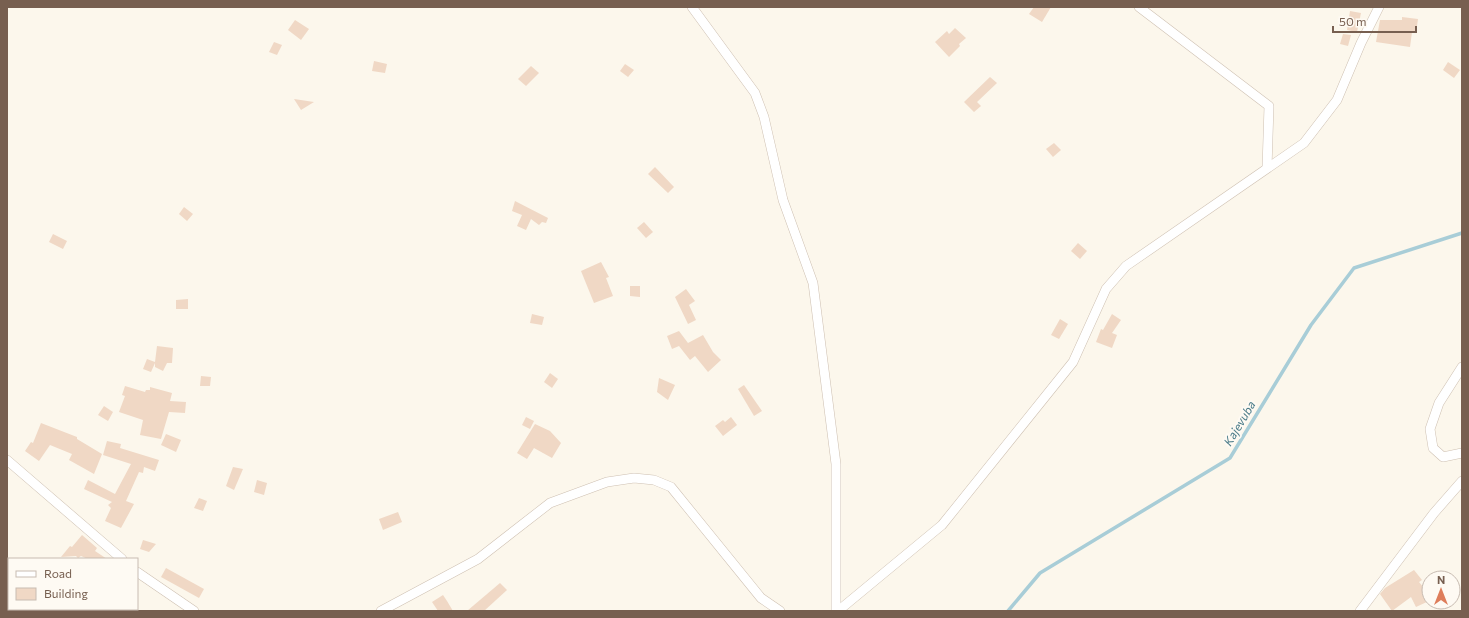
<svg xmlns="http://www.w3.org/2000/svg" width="1469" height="618" viewBox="0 0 1469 618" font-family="Commissioner,sans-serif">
<rect width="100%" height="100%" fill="#fcf7ec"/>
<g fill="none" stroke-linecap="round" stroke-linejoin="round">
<polyline stroke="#a8cdd7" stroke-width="3.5" points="1008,611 1040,573 1230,458 1311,325 1354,268 1462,233"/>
</g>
<g fill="#f0d8c5">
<polygon points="1034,7 1051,7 1042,22 1029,14"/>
<polygon points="1350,11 1361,13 1357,32 1347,30"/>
<polygon points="1402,17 1418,19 1416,33 1412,32 1410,47 1376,42 1380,20 1402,20"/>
<polygon points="295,20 309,29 301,40 288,30"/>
<polygon points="955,28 966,38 959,44 960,46 949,57 935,42 947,31 949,34"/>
<polygon points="1343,34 1351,35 1348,46 1340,44"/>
<polygon points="274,42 282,45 277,55 269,52"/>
<polygon points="374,61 387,64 385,73 372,71"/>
<polygon points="1448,62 1460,70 1454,78 1443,70"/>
<polygon points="625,64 634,70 628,77 620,71"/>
<polygon points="531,66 539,73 526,86 518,79"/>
<polygon points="990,77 997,83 977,102 981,106 974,112 964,102"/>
<polygon points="294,99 314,102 301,110"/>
<polygon points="1054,143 1061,150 1053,157 1046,149"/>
<polygon points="655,167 674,187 668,193 648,174"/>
<polygon points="515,201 548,218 546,223 542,222 539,225 531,219 526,230 517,226 522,215 512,211"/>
<polygon points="184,207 193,214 187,221 179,214"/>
<polygon points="644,222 653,232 646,238 637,228"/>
<polygon points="53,234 67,241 63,249 49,242"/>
<polygon points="1078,243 1087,251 1080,259 1071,251"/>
<polygon points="601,262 609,277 606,278 613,296 594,303 581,271"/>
<polygon points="630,286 640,286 640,297 630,296"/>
<polygon points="686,289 695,301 689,305 696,320 688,324 675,297"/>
<polygon points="188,299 188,309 176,309 176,300"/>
<polygon points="532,314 544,317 542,325 530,323"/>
<polygon points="1112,314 1121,320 1112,333 1117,335 1112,348 1096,342 1101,329 1103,330"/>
<polygon points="1060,319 1068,324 1059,339 1051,335"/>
<polygon points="679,331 688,343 703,335 713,352 721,360 708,372 695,356 690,360 679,346 672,349 667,336"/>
<polygon points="157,346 173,348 172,363 167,363 163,371 155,367 155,363 151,372 143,369 147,359 155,362"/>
<polygon points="550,373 558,379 552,388 544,382"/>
<polygon points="201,376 211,377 210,386 200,386"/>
<polygon points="659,378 675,385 668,400 657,392"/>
<polygon points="744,385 762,411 754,416 738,389"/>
<polygon points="125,386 145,392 146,390 150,390 150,387 172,393 170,401 186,402 185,413 169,412 161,439 140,435 143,420 119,412 125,396 122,395"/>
<polygon points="104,406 113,412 108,421 98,415"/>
<polygon points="526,417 534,421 530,429 522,425"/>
<polygon points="731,417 737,425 723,436 715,426 723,420 725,422"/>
<polygon points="41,423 77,437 77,439 102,454 94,474 69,460 72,454 50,445 39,461 25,451 31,442 33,443"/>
<polygon points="535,424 550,431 561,443 552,458 534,448 527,459 517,453"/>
<polygon points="166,434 181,440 176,452 161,445"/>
<polygon points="107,441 121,444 120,448 159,460 155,471 144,467 143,473 139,472 126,501 134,504 121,528 105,521 111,508 108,505 112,502 84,489 88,480 115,494 131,464 103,455"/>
<polygon points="233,467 243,469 234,490 226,486"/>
<polygon points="257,480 267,483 264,495 254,492"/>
<polygon points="199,498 207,501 203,511 194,508"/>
<polygon points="398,512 402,522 383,530 379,519"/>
<polygon points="82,535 97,548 95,551 107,559 88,559 81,556 78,558 76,556 61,557 70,546 72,547"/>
<polygon points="143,540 156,544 149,552 140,549"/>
<polygon points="166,568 204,589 199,598 161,577"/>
<polygon points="1414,570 1422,580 1419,582 1429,594 1429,601 1416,607 1411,597 1392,611 1380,594 1385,588"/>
<polygon points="500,583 507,590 484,611 467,611"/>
<polygon points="443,595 447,601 453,611 438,611 432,602"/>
</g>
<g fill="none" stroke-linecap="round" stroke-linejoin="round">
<g stroke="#cec0b2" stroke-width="10">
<g id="minor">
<polyline points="692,7 755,93 764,117 783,200 813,283 836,464 836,611"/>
<polyline points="1139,7 1269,106 1267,168"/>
<polyline points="1462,367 1439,403 1430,429 1433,448 1443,457 1462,453"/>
<polyline points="7,460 122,559"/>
<polyline points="137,572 194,611"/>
<polyline points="7,594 9,595"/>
<polyline points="83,609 95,611"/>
<polyline points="31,611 31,609"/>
<polyline points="381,611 478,559 550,503 607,482 634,478 654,480 671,487 761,598 780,611"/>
<polyline points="838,611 942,525 1073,362 1106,289 1126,266 1304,143 1337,100 1361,43 1379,7"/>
<polyline points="1360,611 1434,513 1462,481"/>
</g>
</g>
<use href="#minor" stroke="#fff" stroke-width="9"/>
</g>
<g text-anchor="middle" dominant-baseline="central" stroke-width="4" stroke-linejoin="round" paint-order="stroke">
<g font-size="12" font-style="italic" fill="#4a7b88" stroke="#fefaf3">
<text transform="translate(1239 423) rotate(-59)">Kajevuba</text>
</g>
</g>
<rect width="1469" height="618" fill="none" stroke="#775f50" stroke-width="16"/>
<rect x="8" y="558" width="130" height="52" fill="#fefaf3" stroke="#c8bcb2"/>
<rect x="16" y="571" width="20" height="6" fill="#ffffff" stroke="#c8bcb2"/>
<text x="44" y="578" font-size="12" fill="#775f50">Road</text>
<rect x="16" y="588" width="20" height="12" fill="#f0d8c5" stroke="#c8bcb2"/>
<text x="44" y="598" font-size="12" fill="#775f50">Building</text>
<g transform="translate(1441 590)"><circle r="19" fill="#fefaf3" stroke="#c8bcb2"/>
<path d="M0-3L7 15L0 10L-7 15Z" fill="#de7d5a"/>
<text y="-6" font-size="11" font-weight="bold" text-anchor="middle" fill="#775f50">N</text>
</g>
<path d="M1333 26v6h83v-6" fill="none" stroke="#775f50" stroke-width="2"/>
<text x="1339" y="26" font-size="12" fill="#775f50" stroke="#fefaf3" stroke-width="3" paint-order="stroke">50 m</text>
</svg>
